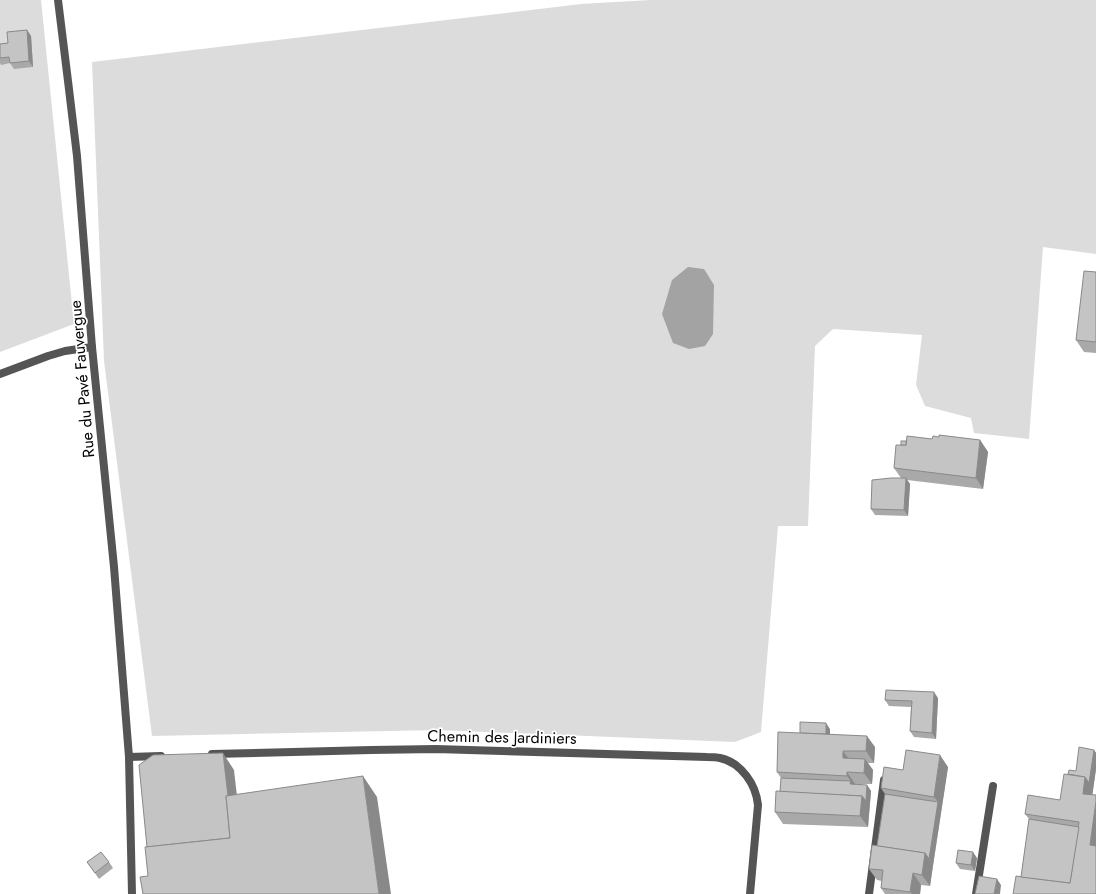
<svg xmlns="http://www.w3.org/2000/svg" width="1096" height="894" viewBox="0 0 1096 894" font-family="Jost,sans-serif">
<rect width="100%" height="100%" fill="#fff"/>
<g fill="#dcdcdc">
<polygon points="0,0 41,0 74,324 0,352"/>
<polygon points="650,0 1096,0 1096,254 1043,247 1029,439 974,433 971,418 925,406 916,385 922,335 833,329 815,346 808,526 778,526 761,732 735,742 437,730 152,736 104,361 92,62 581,4"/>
</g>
<polygon fill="#a3a3a3" points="688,267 704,269 714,285 713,334 705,346 689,349 673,343 662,314 672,280"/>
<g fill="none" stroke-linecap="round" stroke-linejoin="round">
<g stroke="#555" stroke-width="8">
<polyline points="129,757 132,894"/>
<polyline points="869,894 884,780"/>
<polyline points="976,894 993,786"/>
</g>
<g stroke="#555" stroke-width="8">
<polyline points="58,0 68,81 77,156 92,347 114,567 129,757 161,756"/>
<polyline points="0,374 48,356 65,351 92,347"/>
<path d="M212 754 371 750 436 749 707 757C711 757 716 757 720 758 742 763 756 785 758 805L750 894"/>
</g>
</g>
<g fill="#a9a9a9">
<polygon points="27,30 31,36 33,67 14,69 10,63 1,65 0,63 0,44 8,43"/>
<polygon points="1096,272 1096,353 1084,352 1076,340"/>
<polygon points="939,437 980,440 988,452 983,489 907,480 910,484 908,516 875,515 871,509 901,478 894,468 901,445 906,441 932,439"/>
<polygon points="938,698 936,739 914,737 910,731 911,707 889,706 885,700"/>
<polygon points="830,729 830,734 875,747 874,763 868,763 873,770 872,784 855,784 867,785 871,791 868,827 783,824 775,812 780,792 781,778 777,772 800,733"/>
<polygon points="1094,750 1096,753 1096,769 1092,795 1096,894 1021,877 1029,819 1025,814 1060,800 1068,774 1076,771"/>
<polygon points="948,767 930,886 921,885 920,894 885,894 881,888 882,881 877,880 869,869 877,846 885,794 881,788 903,770"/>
<polygon points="977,858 975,871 960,869 956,863"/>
<polygon points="87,862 109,862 113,868 99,879"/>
</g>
<g fill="#898989">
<polygon points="27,30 31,36 33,67 29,61"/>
<polygon points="980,440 988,452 983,489 976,478"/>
<polygon points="906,478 910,484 908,516 904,510"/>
<polygon points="934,692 938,698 936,739 932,733"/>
<polygon points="826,723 830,729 830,745 826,739"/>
<polygon points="867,736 875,747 874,763 866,751"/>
<polygon points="1094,750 1096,753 1096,769 1091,805 1083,794 1085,777"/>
<polygon points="843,751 851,762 843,758"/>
<polygon points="223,753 234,770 244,858 233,842"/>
<polygon points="940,755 948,767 933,865 929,859 938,802 934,797"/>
<polygon points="865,759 873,770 872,784 864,773"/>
<polygon points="847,772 855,784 855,790 850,784 851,781 847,776"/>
<polygon points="363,776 377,797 391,894 379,894"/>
<polygon points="867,785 871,791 868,827 860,816 862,796"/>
<polygon points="1096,801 1096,854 1090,845"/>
<polygon points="973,852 977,858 975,871 971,865"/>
<polygon points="925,853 933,865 930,886 922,875"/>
<polygon points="913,873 921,885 920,894 912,894 910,892"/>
<polygon points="997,879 1001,885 1000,894 994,894"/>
</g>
<g fill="#c4c4c4" stroke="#898989">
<polygon points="27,30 29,61 10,63 9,57 0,58 0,44 8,43 7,32"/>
<polygon points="1084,271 1096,272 1096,342 1076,340"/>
<polygon points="939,435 980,440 976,478 894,468 896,445 906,445 907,436 932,439 933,436 939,437"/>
<rect x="901" y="441" width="5" height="4"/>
<polygon points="891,478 906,478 904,510 871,509 872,480"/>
<polygon points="886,690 934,692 932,733 910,731 912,701 885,700"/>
<polygon points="800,722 826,723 826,734 800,733"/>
<polygon points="778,732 867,736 866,751 843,751 843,758 865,759 864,773 847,772 847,776 777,772"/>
<polygon points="1079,747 1094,750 1089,783 1085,777 1068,774 1069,770 1076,771"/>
<polygon points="906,750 940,755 934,797 881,788 884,767 903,770"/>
<polygon points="223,753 228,796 226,796 230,838 147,847 139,765 153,755"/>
<polygon points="1064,774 1085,777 1083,794 1096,795 1096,801 1090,845 1096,846 1096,894 1013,894 1016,876 1070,883 1079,822 1025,814 1028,795 1060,800"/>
<polygon points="363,776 379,894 143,894 140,877 148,876 145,847 230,838 226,796"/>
<polygon points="781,778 851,781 850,784 867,785 866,801 862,796 780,792"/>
<polygon points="776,791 862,796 860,816 775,812"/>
<polygon points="885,794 938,802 929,859 925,853 877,846"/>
<polygon points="1029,819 1079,827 1070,883 1021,877"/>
<polygon points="872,845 925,853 922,875 913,873 910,892 881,888 883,870 869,869"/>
<polygon points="958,850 973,852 971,865 956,863"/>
<polygon points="101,852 109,862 95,873 87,862"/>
<polygon points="979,876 997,879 994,894 975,894"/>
</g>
<g text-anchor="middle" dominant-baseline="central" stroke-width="3.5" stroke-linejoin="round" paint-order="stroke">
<g font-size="16" fill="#000" stroke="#fff">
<text transform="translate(82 379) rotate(-95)">Rue du Pavé Fauvergue</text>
<text transform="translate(502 737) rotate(1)">Chemin des Jardiniers</text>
</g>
</g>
</svg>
